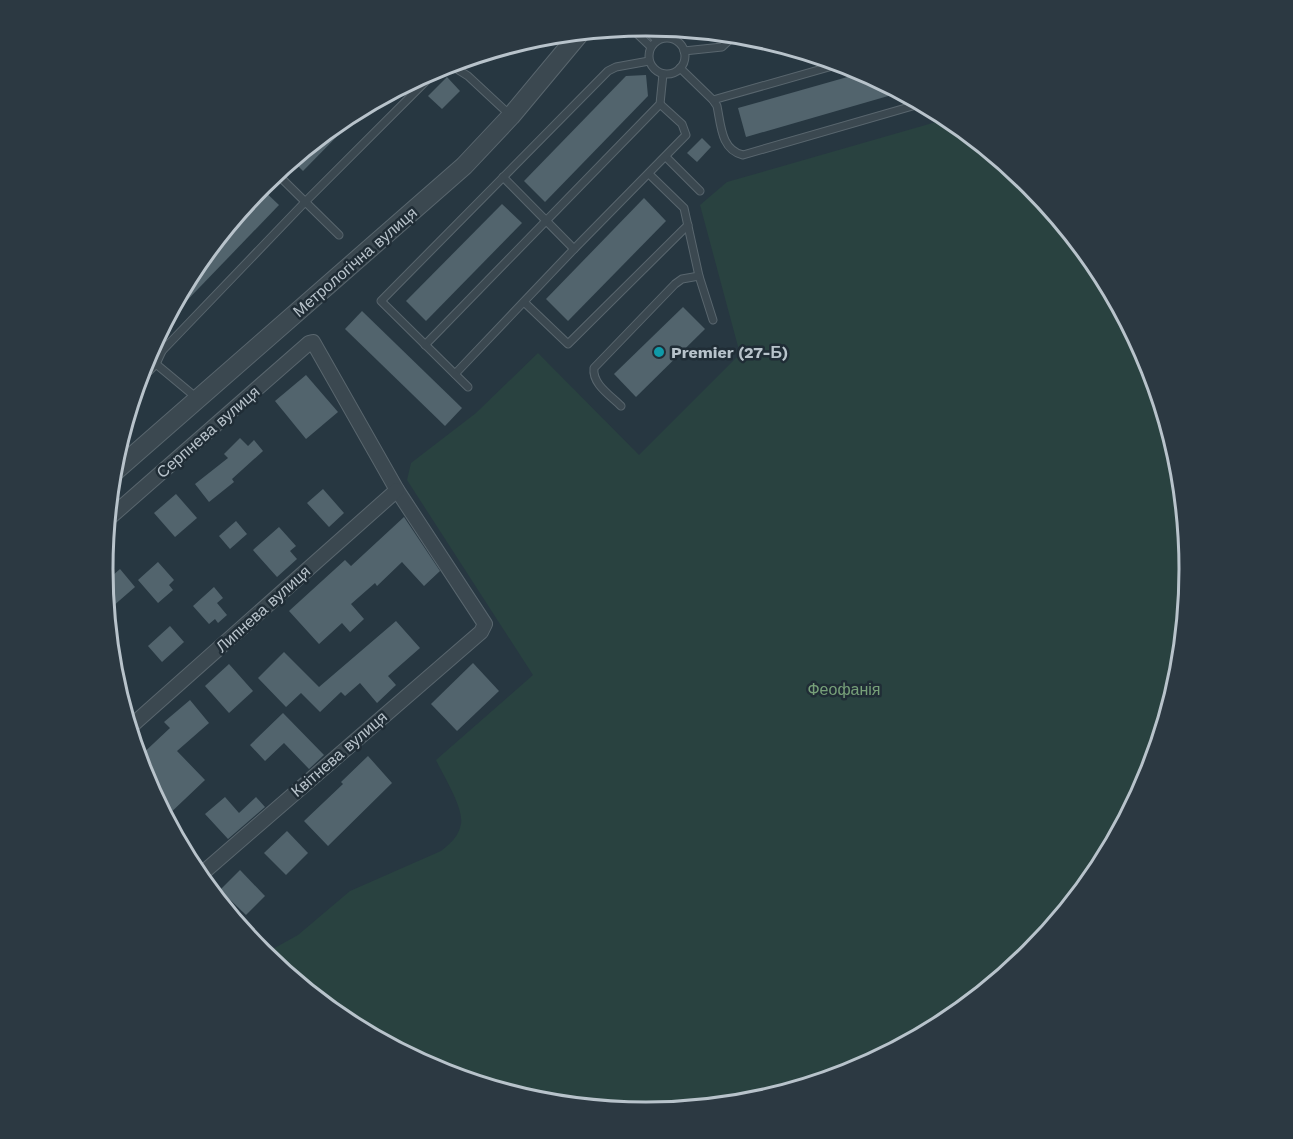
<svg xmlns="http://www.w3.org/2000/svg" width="1293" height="1139" viewBox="0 0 1293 1139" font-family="'Work Sans',sans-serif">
<rect width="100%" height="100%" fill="#273741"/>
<path fill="#294240" d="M950 118 1031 185 1099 268 1149 362 1180 464 1190 570 1180 676 1149 778 1099 872 1031 954 948 1022 854 1072 752 1103 646 1113 540 1103 438 1072 344 1022 262 955 298 935 350 891 441 851C450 844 459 836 461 824 464 808 443 775 436 760L533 675 407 480 411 463 476 413 538 353 639 455 740 354 700 205 727 182Z"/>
<g fill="#52646d">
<polygon points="865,72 902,92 746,137 738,108"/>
<polygon points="646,75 648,96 545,202 524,181 626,76"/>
<polygon points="447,77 460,91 442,109 428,96"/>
<polygon points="355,111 358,115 303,171 292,160 345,117"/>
<polygon points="702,138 711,147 697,162 687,153"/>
<polygon points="260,187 279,205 171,317 168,316 194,267"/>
<polygon points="644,198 666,221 568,321 546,299"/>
<polygon points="502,204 522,223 426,321 406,301"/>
<polygon points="683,307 705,329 636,397 614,374"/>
<polygon points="362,311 462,408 445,426 345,329"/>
<polygon points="306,375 338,412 306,439 275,401"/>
<polygon points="240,438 248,446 254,440 263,451 232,479 234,482 209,502 195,484 228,458 224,454"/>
<polygon points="323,489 344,513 329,527 307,503"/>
<polygon points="176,494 197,518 175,537 154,513"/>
<polygon points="404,517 440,571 424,586 402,562 377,586 375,583 351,604 364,619 350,632 342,623 319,644 289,611 345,560 351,566"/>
<polygon points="236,521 247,534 230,549 219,536"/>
<polygon points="279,527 296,546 290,551 297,559 277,577 253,550"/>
<polygon points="158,562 174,580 169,585 173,590 158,603 138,580"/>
<polygon points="120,569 135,587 112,607 106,600 104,583"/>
<polygon points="214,587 223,598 217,603 227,615 218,623 215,619 209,624 193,606"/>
<polygon points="396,621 420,648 388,676 396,685 377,703 360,683 345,696 341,692 320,712 301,693 286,707 258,678 284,652 319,687"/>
<polygon points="170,626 184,642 162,662 148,646"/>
<polygon points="473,663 499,691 457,731 431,704"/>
<polygon points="229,664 253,691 229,713 205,686"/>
<polygon points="190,700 209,723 177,751 205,780 165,818 154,796 160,792 143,775 138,758 170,728 164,722"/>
<polygon points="283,713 324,755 309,769 284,743 265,761 250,745"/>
<polygon points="368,756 392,783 328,846 304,821 343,784 341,782"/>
<polygon points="225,797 239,813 256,797 265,807 228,839 205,814"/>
<polygon points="287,831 308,853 286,875 264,853"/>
<polygon points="240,870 265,896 246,915 220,890"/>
</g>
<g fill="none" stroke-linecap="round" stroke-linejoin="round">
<g stroke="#59666e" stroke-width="9">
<g id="service">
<polyline points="643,26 657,40"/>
<polyline points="630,27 651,47"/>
<circle cx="667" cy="56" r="18"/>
<polyline points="684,51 722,47 736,34"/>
<polyline points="449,64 468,76 511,116"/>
<path d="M680 68 713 100 717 106C721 125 721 150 743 155L923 103"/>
<polyline points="713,100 843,63"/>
<polyline points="666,157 700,191"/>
<polyline points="276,173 339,235"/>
<polyline points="649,174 684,208 699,276 713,320"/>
<polyline points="503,177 574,249 686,135 682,124 660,104"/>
<polyline points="524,302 568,344 688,225"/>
<polyline points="154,343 162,351"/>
<polyline points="425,345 660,104 663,74"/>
<polyline points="145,359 156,364 198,399"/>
<polyline points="455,374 574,249"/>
<polyline points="138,382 156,364 162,351 306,201 441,66"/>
<polyline points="468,387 381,301 608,71 616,67 649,61"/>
<path d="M621 406C610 395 592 384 594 368L675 284 682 279 699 276"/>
</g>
</g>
<g stroke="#59666e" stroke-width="16">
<g id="minor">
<polyline points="107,520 309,343 313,342 397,490 485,624 481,632 198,877"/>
<polyline points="129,728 397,490"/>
</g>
</g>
<g stroke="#59666e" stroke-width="20">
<polyline id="tertiary" points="112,474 464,166 511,116 581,32"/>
</g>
<use href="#service" stroke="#3b4850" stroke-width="7"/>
<use href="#minor" stroke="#3b4850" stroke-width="14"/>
<use href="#tertiary" stroke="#3b4850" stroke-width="18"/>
</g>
<circle fill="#0f9aa8" stroke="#202d36" stroke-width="2" cx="659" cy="352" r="6"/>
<g text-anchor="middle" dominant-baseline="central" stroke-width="5" stroke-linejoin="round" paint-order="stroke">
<g font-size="16" fill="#b8c3cb" stroke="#202d36">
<text transform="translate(355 262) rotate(-41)">Метрологічна вулиця</text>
<text transform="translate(208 432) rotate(-41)">Серпнева вулиця</text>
<text transform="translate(263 609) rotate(-42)">Липнева вулиця</text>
<text transform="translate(339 754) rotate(-41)">Квітнева вулиця</text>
</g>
<g font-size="16" font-weight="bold" fill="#b8c3cb" stroke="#202d36" text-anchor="start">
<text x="671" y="352">Premier (27-Б)</text>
</g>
<g font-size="16" fill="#77a079" stroke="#202d36">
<text x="844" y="689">Феофанія</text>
</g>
</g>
<path d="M0 0H1293V1139H0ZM113 569a533 533 0 1 1 1066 0a533 533 0 1 1-1066 0Z" fill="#2c3942" fill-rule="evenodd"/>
<path fill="none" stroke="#b8c3cb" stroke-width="3" d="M113 569a533 533 0 1 1 1066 0a533 533 0 1 1-1066 0Z"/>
</svg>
